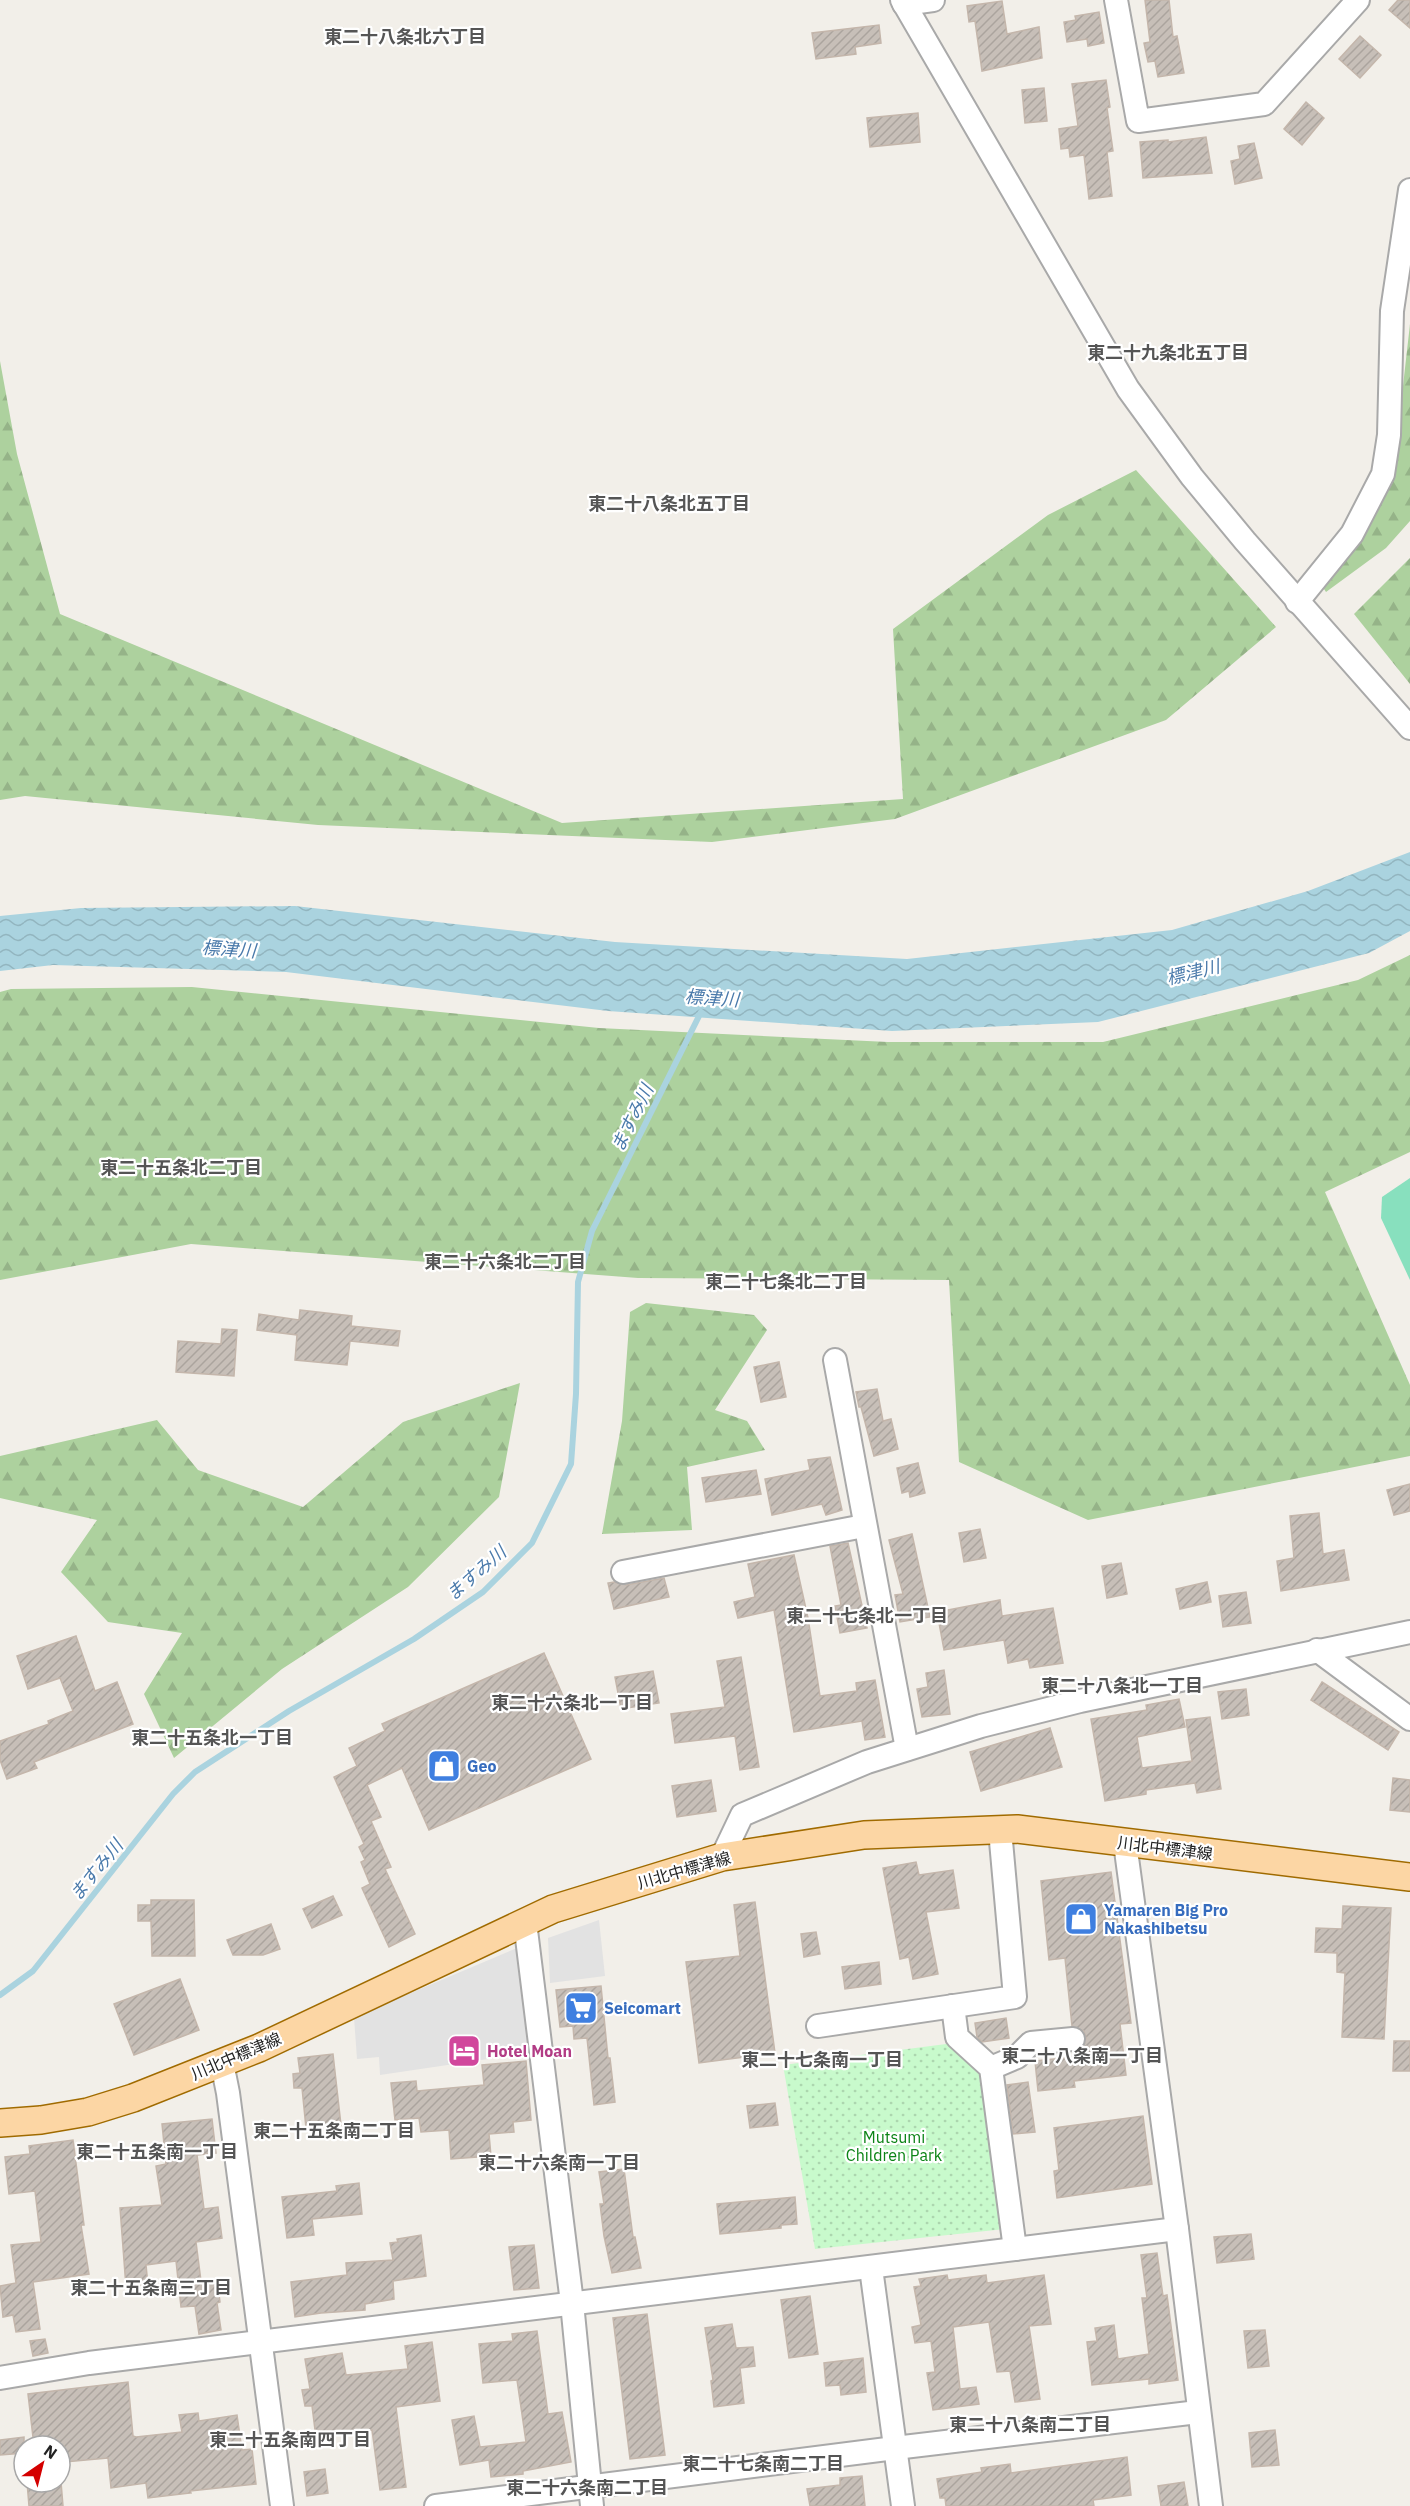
<svg xmlns="http://www.w3.org/2000/svg" width="1410" height="2506" viewBox="0 0 1410 2506" font-family="'IBM Plex Sans','Noto Sans JP',sans-serif">
<defs>
<pattern id="forest-firs" width="22" height="20" patternUnits="userSpaceOnUse" patternTransform="scale(1.5)"><rect width="22" height="20" fill="#add19e"/><path d="M5 1l3.5 6h-7zM16 11l3.5 6h-7z" fill="#95b388"/></pattern>
<pattern id="park-dots" width="8" height="8" patternUnits="userSpaceOnUse" patternTransform="scale(1.5)"><rect width="8" height="8" fill="#c8facc"/><path d="M2 2h.1M6 6h.1" fill="none" stroke="#acd6af" stroke-width="1.8" stroke-linecap="round"/></pattern>
<pattern id="water-waves" width="16" height="10" patternUnits="userSpaceOnUse" patternTransform="scale(1.5)"><rect width="16" height="10" fill="#aad3df"/><path d="M0 5q4-4 8 0t8 0" fill="none" stroke="#92b5bf"/></pattern>
<pattern id="building-hatch" width="6" height="6" patternUnits="userSpaceOnUse" patternTransform="scale(1.5)"><rect width="6" height="6" fill="#c7bfb8"/><path d="M-1 1l2-2M0 6l6-6M5 7l2-2" fill="none" stroke="#aba49e"/></pattern>
</defs>
<rect width="100%" height="100%" fill="#f2efe9"/>
<g fill="url(#forest-firs)">
<polygon points="1410,324 1410,521 1386,548 1326,592 1320,583 1398,430"/>
<polygon points="0,361 17,454 60,614 562,823 903,799 893,629 1048,515 1136,470 1276,627 1166,720 895,819 712,842 318,825 25,796 0,800"/>
<polygon points="1410,558 1410,684 1354,614"/>
<polygon points="1410,955 1410,1152 1325,1192 1410,1385 1410,1456 1088,1520 959,1462 949,1280 638,1278 191,1244 0,1280 0,992 11,989 192,987 599,1028 888,1042 1103,1042 1358,980"/>
<polygon points="646,1303 754,1315 767,1330 715,1410 747,1421 765,1450 687,1467 692,1530 602,1534 622,1421 630,1312"/>
<polygon points="520,1383 499,1497 408,1587 282,1669 174,1758 144,1694 182,1633 108,1622 61,1572 97,1520 0,1498 0,1456 157,1420 198,1470 303,1507 403,1422"/>
</g>
<polygon fill="url(#park-dots)" points="954,2043 982,2071 1005,2229 815,2249 783,2065"/>
<polygon fill="#88e0be" points="1410,1178 1410,1280 1381,1218 1382,1197"/>
<g fill="#e2e2e2">
<polygon points="599,1920 605,1976 550,1983 548,1938"/>
<polygon points="517,1948 529,2053 380,2075 379,2057 357,2059 354,2017"/>
</g>
<polygon fill="url(#water-waves)" points="1410,852 1410,931 1369,953 1098,1022 892,1031 608,1011 286,972 53,965 0,971 0,916 81,908 295,906 615,942 907,959 1172,930 1308,891"/>
<g fill="none" stroke-linecap="round" stroke-linejoin="round">
<polyline stroke="#aad3df" stroke-width="6" points="0,1995 33,1971 173,1794 195,1772 289,1711 414,1639 483,1592 532,1543 571,1464 576,1394 578,1282 592,1231 701,1012"/>
</g>
<g fill="url(#building-hatch)" stroke="#c4b6ab" stroke-width="1.5">
<polygon points="1145,0 1169,0 1173,37 1177,36 1184,73 1158,77 1155,61 1148,62 1144,43 1150,42"/>
<polygon points="1398,0 1410,0 1410,28 1389,10"/>
<polygon points="1002,1 1007,34 1039,27 1042,58 982,71 975,21 969,22 967,6"/>
<polygon points="1099,12 1104,43 1088,46 1087,39 1067,42 1064,22 1076,20 1075,16"/>
<polygon points="879,25 881,43 855,47 856,54 816,59 812,33"/>
<polygon points="1360,36 1381,55 1360,78 1339,59"/>
<polygon points="1106,80 1110,107 1107,108 1113,151 1107,152 1112,196 1089,199 1084,155 1070,157 1069,148 1061,149 1059,129 1078,126 1072,84"/>
<polygon points="1044,88 1047,121 1025,123 1022,90"/>
<polygon points="1306,102 1324,118 1302,145 1284,129"/>
<polygon points="918,113 920,142 870,147 867,118"/>
<polygon points="1206,137 1212,173 1143,178 1140,142 1168,140 1168,142"/>
<polygon points="1254,143 1262,178 1235,184 1231,161 1240,159 1238,146"/>
<polygon points="300,1310 352,1316 351,1326 400,1331 398,1346 350,1341 347,1365 295,1360 297,1335 257,1330 259,1314 299,1320"/>
<polygon points="222,1329 237,1330 234,1376 176,1372 178,1341 221,1344"/>
<polygon points="779,1362 786,1397 761,1402 754,1367"/>
<polygon points="877,1389 883,1421 891,1419 898,1449 874,1456 861,1407 859,1407 856,1392"/>
<polygon points="830,1457 842,1510 826,1515 822,1504 772,1515 765,1479 810,1470 808,1460"/>
<polygon points="918,1463 925,1493 910,1497 909,1491 902,1493 897,1468"/>
<polygon points="756,1470 761,1494 706,1502 702,1478"/>
<polygon points="1410,1484 1410,1511 1394,1515 1387,1490"/>
<polygon points="1319,1513 1323,1554 1344,1550 1349,1580 1281,1591 1277,1561 1294,1558 1290,1516"/>
<polygon points="980,1529 986,1558 964,1562 959,1533"/>
<polygon points="912,1534 930,1617 900,1622 895,1595 903,1594 889,1540"/>
<polygon points="848,1543 867,1628 840,1633 835,1606 841,1605 830,1546"/>
<polygon points="794,1555 808,1618 820,1696 857,1691 856,1683 875,1680 885,1737 865,1740 862,1721 794,1732 774,1610 738,1618 734,1602 755,1597 748,1564"/>
<polygon points="1121,1563 1127,1594 1107,1598 1102,1566"/>
<polygon points="664,1578 669,1597 614,1609 608,1583 614,1582 626,1585"/>
<polygon points="1207,1582 1211,1602 1180,1609 1176,1589"/>
<polygon points="1246,1592 1251,1623 1223,1627 1219,1596"/>
<polygon points="1000,1600 1002,1616 1053,1608 1063,1663 1030,1668 1028,1659 1008,1663 1004,1640 944,1650 937,1612"/>
<polygon points="76,1636 95,1691 117,1682 133,1724 34,1762 37,1768 7,1779 0,1760 0,1741 49,1724 48,1721 73,1711 60,1678 28,1689 17,1656"/>
<polygon points="544,1653 591,1759 429,1830 402,1768 367,1785 381,1817 371,1821 391,1867 385,1869 415,1934 389,1947 362,1888 370,1884 361,1862 365,1860 359,1847 364,1844 334,1777 357,1766 349,1748 385,1731 382,1724"/>
<polygon points="741,1657 759,1767 740,1770 735,1736 675,1743 671,1714 725,1707 717,1661"/>
<polygon points="944,1670 950,1714 922,1717 917,1689 928,1687 926,1673"/>
<polygon points="653,1671 659,1703 621,1709 615,1677"/>
<polygon points="1322,1682 1399,1732 1388,1750 1311,1700"/>
<polygon points="1246,1689 1249,1715 1222,1719 1218,1692"/>
<polygon points="1179,1699 1185,1727 1137,1737 1142,1768 1192,1761 1186,1720 1210,1717 1221,1789 1197,1793 1195,1783 1146,1790 1146,1794 1105,1801 1091,1719 1147,1710 1146,1705"/>
<polygon points="1050,1728 1062,1767 981,1791 970,1752"/>
<polygon points="1393,1778 1410,1780 1410,1812 1390,1810"/>
<polygon points="711,1780 716,1811 677,1817 672,1786"/>
<polygon points="916,1862 919,1875 953,1870 959,1908 926,1912 938,1974 913,1979 909,1957 900,1959 883,1868"/>
<polygon points="1111,1872 1131,2023 1120,2024 1126,2075 1074,2081 1075,2087 1038,2091 1035,2061 1075,2057 1074,2052 1081,2050 1086,2038 1084,2031 1072,2026 1065,1958 1049,1960 1041,1881"/>
<polygon points="333,1896 342,1915 312,1928 303,1909"/>
<polygon points="151,1900 194,1900 195,1956 152,1956 151,1921 138,1921 138,1905 151,1905"/>
<polygon points="755,1902 775,2053 699,2063 686,1962 740,1956 734,1905"/>
<polygon points="1343,1906 1391,1908 1384,2039 1342,2037 1345,1973 1337,1972 1337,1953 1315,1952 1316,1928 1342,1929"/>
<polygon points="271,1924 280,1949 263,1955 233,1955 227,1940"/>
<polygon points="816,1932 820,1954 804,1957 801,1934"/>
<polygon points="879,1962 881,1984 845,1989 842,1967"/>
<polygon points="180,1979 199,2030 134,2055 114,2004"/>
<polygon points="601,1986 608,2058 610,2058 615,2102 594,2105 587,2038 574,2039 573,2026 560,2027 556,1990"/>
<polygon points="1006,2018 1009,2038 982,2042 977,2037 975,2023"/>
<polygon points="1394,2041 1410,2041 1410,2071 1393,2071"/>
<polygon points="333,2054 341,2125 306,2128 302,2088 294,2088 293,2074 300,2073 298,2058"/>
<polygon points="526,2061 531,2120 513,2122 514,2132 489,2134 491,2156 451,2159 449,2130 421,2132 419,2118 395,2120 391,2083 416,2081 417,2091 484,2085 482,2065"/>
<polygon points="1028,2082 1035,2132 1013,2134 1007,2085"/>
<polygon points="775,2103 778,2125 750,2128 747,2106"/>
<polygon points="1143,2116 1152,2184 1057,2198 1054,2171 1059,2170 1054,2128"/>
<polygon points="212,2119 216,2153 197,2155 204,2209 218,2207 222,2238 196,2242 201,2281 217,2279 220,2302 217,2303 221,2330 199,2334 195,2306 181,2307 176,2261 146,2265 148,2285 126,2287 120,2208 162,2205 156,2166 166,2164 162,2124"/>
<polygon points="73,2140 84,2225 81,2225 89,2274 33,2282 40,2329 16,2332 13,2315 3,2317 0,2286 16,2283 11,2245 41,2242 35,2191 9,2194 5,2157 30,2154 29,2146"/>
<polygon points="624,2169 633,2237 635,2237 641,2268 612,2273 604,2236 600,2204 604,2204 599,2172"/>
<polygon points="359,2183 362,2214 312,2219 314,2235 287,2238 282,2197 337,2191 336,2186"/>
<polygon points="795,2197 797,2224 781,2225 781,2228 720,2234 717,2204"/>
<polygon points="1251,2234 1254,2259 1217,2263 1214,2237"/>
<polygon points="421,2235 426,2276 393,2281 394,2299 365,2304 365,2310 321,2313 295,2317 291,2282 347,2275 346,2263 393,2260 390,2243 398,2242 397,2239"/>
<polygon points="534,2245 539,2288 514,2290 509,2247"/>
<polygon points="1157,2253 1163,2296 1167,2295 1178,2380 1149,2384 1149,2379 1092,2385 1087,2342 1097,2341 1095,2328 1114,2325 1118,2359 1149,2354 1142,2298 1147,2298 1141,2255"/>
<polygon points="947,2275 948,2280 986,2275 987,2283 1044,2275 1051,2324 1029,2326 1040,2399 1015,2402 1010,2371 997,2372 989,2322 953,2327 960,2389 976,2387 979,2404 933,2410 927,2373 935,2372 931,2341 915,2343 912,2327 921,2325 914,2287 921,2286 919,2279"/>
<polygon points="810,2296 818,2354 789,2358 781,2300"/>
<polygon points="647,2314 665,2455 630,2459 613,2318"/>
<polygon points="732,2324 736,2348 753,2347 755,2366 740,2368 744,2403 714,2407 711,2381 713,2380 705,2328"/>
<polygon points="1265,2330 1269,2366 1248,2368 1244,2331"/>
<polygon points="537,2331 548,2414 562,2412 571,2462 523,2471 523,2474 491,2477 489,2460 460,2465 452,2420 474,2416 480,2447 526,2442 517,2380 483,2383 479,2344 513,2341 512,2334"/>
<polygon points="45,2339 48,2353 33,2356 30,2341"/>
<polygon points="432,2342 440,2401 396,2407 406,2487 380,2490 372,2430 316,2438 312,2406 305,2406 302,2390 310,2389 305,2359 342,2353 346,2375 408,2369 405,2346"/>
<polygon points="863,2358 866,2392 841,2395 840,2385 826,2386 824,2363"/>
<polygon points="128,2382 133,2436 136,2437 182,2432 179,2415 198,2413 199,2421 237,2415 242,2450 252,2449 256,2484 190,2491 191,2493 148,2498 146,2483 111,2488 108,2458 65,2462 64,2446 34,2446 28,2394"/>
<polygon points="1275,2430 1279,2465 1252,2467 1249,2433"/>
<polygon points="24,2437 24,2453 0,2455 0,2440"/>
<polygon points="1127,2457 1131,2495 1093,2500 1094,2506 946,2506 945,2498 940,2498 937,2479 982,2472 981,2468 1010,2464 1011,2473"/>
<polygon points="325,2469 328,2493 307,2496 304,2472"/>
<polygon points="862,2476 865,2506 810,2506 807,2489 840,2485 840,2478"/>
<polygon points="27,2482 61,2482 63,2506 29,2506"/>
<polygon points="1184,2482 1188,2506 1161,2506 1158,2486"/>
</g>
<g fill="none" stroke-linecap="round" stroke-linejoin="round">
<g stroke="#a9a9a9" stroke-width="26">
<g id="minor">
<polyline points="902,0 1128,389 1192,477 1245,541 1410,728"/>
<polyline points="1116,0 1138,121 1264,104 1358,0"/>
<polyline points="904,4 933,0"/>
<polyline points="1297,602 1352,534 1383,474 1389,435 1392,311 1410,190"/>
<polyline points="835,1360 907,1749"/>
<polyline points="623,1572 864,1526"/>
<polyline points="1317,1650 1410,1719"/>
<polyline points="1125,1843 1177,2229 1211,2506"/>
<polyline points="722,1857 742,1815 867,1762 981,1726 1080,1701 1410,1632"/>
<polyline points="525,1922 572,2303 592,2506"/>
<polyline points="953,2006 957,2037 991,2068 1015,2249"/>
<polyline points="818,2026 1015,1997 1000,1830"/>
<polyline points="222,2063 228,2093 282,2506"/>
<polyline points="991,2068 1017,2057 1031,2043 1073,2039"/>
<polyline points="871,2268 903,2506"/>
<polyline points="0,2378 89,2363 1177,2229"/>
<polyline points="436,2506 895,2448 1198,2412"/>
</g>
</g>
<g stroke="#a06b00" stroke-width="30">
<polyline id="major" points="0,2123 41,2120 88,2112 133,2098 259,2048 553,1909 722,1857 864,1835 1017,1829 1410,1877"/>
</g>
<use href="#minor" stroke="#fff" stroke-width="22"/>
<use href="#major" stroke="#fcd6a4" stroke-width="27"/>
</g>
<defs>
<g id="shop-square" transform="scale(1.725)"><rect x="-9" y="-9" width="18" height="18" rx="4" fill="#3f7fe0" stroke="#fff"/><path d="M-5-2.5h2.3a2.7 3.5 0 0 1 5.4 0H5L5.5 6h-11ZM-1.5-2.5h3a1.5 2.3 0 0 0-3 0Z" fill="#fff"/></g>
<g id="supermarket-square" transform="scale(1.725)"><rect x="-9" y="-9" width="18" height="18" rx="4" fill="#3f7fe0" stroke="#fff"/><path d="M-6-5.5h2.5l.6 2H6L4.5 2H-2.5L-4.4-4H-6ZM-1.5 3.2a1.3 1.3 0 1 0 .1 0ZM3 3.2a1.3 1.3 0 1 0 .1 0Z" fill="#fff"/></g>
<g id="hotel-square" transform="scale(1.725)"><rect x="-9" y="-9" width="18" height="18" rx="4" fill="#d1479c" stroke="#fff"/><path d="M-6-4.5h1.5V1H6V5H4.5V3h-9V5H-6ZM-4 0a1.8 1.8 0 1 1 3.6 0ZM.5 0V-2.5h3Q6-2.5 6 0Z" fill="#fff"/></g>
</defs>
<g fill-rule="evenodd">
<use href="#shop-square" x="444" y="1766"/>
<use href="#shop-square" x="1081" y="1919"/>
<use href="#supermarket-square" x="581" y="2008"/>
<use href="#hotel-square" x="464" y="2051"/>
</g>
<g text-anchor="middle" dominant-baseline="central" stroke-width="4.5" stroke-linejoin="round" paint-order="stroke">
<g font-size="16" font-weight="bold" fill="#366cbe" stroke="#fff" text-anchor="start">
<text x="467" y="1766">Geo</text>
<text x="1104" y="1910">Yamaren Big Pro<tspan x="1104" dy="18">Nakashibetsu</tspan></text>
<text x="604" y="2008">Seicomart</text>
</g>
<g font-size="16" fill="#222" stroke="#fff">
<text transform="translate(1165 1848) rotate(7)">川北中標津線</text>
<text transform="translate(684 1870) rotate(-16)">川北中標津線</text>
<text transform="translate(236 2056) rotate(-23)">川北中標津線</text>
</g>
<g font-size="16" font-weight="bold" fill="#b23c85" stroke="#fff" text-anchor="start">
<text x="487" y="2051">Hotel Moan</text>
</g>
<g font-size="16" fill="#0c8416" stroke="#fff">
<text x="894" y="2137">Mutsumi<tspan x="894" dy="18">Children Park</tspan></text>
</g>
<g font-size="18" font-weight="bold" fill="#555" stroke="#fff">
<text x="405" y="36">東二十八条北六丁目</text>
<text x="1168" y="352">東二十九条北五丁目</text>
<text x="669" y="503">東二十八条北五丁目</text>
<text x="181" y="1167">東二十五条北二丁目</text>
<text x="505" y="1261">東二十六条北二丁目</text>
<text x="786" y="1281">東二十七条北二丁目</text>
<text x="867" y="1615">東二十七条北一丁目</text>
<text x="1122" y="1685">東二十八条北一丁目</text>
<text x="572" y="1702">東二十六条北一丁目</text>
<text x="212" y="1737">東二十五条北一丁目</text>
<text x="1082" y="2055">東二十八条南一丁目</text>
<text x="822" y="2059">東二十七条南一丁目</text>
<text x="334" y="2130">東二十五条南二丁目</text>
<text x="157" y="2151">東二十五条南一丁目</text>
<text x="559" y="2162">東二十六条南一丁目</text>
<text x="151" y="2287">東二十五条南三丁目</text>
<text x="1030" y="2424">東二十八条南二丁目</text>
<text x="290" y="2439">東二十五条南四丁目</text>
<text x="763" y="2463">東二十七条南二丁目</text>
<text x="587" y="2487">東二十六条南二丁目</text>
</g>
<g font-size="18" font-style="italic" fill="#4a7aab" stroke="#fff">
<text transform="translate(229 949) rotate(4)">標津川</text>
<text transform="translate(1193 972) rotate(-14)">標津川</text>
<text transform="translate(712 998) rotate(4)">標津川</text>
<text transform="translate(632 1118) rotate(-64)">ますみ川</text>
<text transform="translate(476 1573) rotate(-41)">ますみ川</text>
<text transform="translate(96 1870) rotate(-51)">ますみ川</text>
</g>
</g>
<g transform="translate(42 2464) rotate(35)"><circle r="28" fill="#ffffff" stroke="#a7a7a7" stroke-width="1.5"/>
<path d="M0-4.5L10 22L0 15L-10 22Z" fill="#d40000"/>
<text y="-9" font-size="16" font-weight="bold" text-anchor="middle" fill="#222222">N</text>
</g>
</svg>
